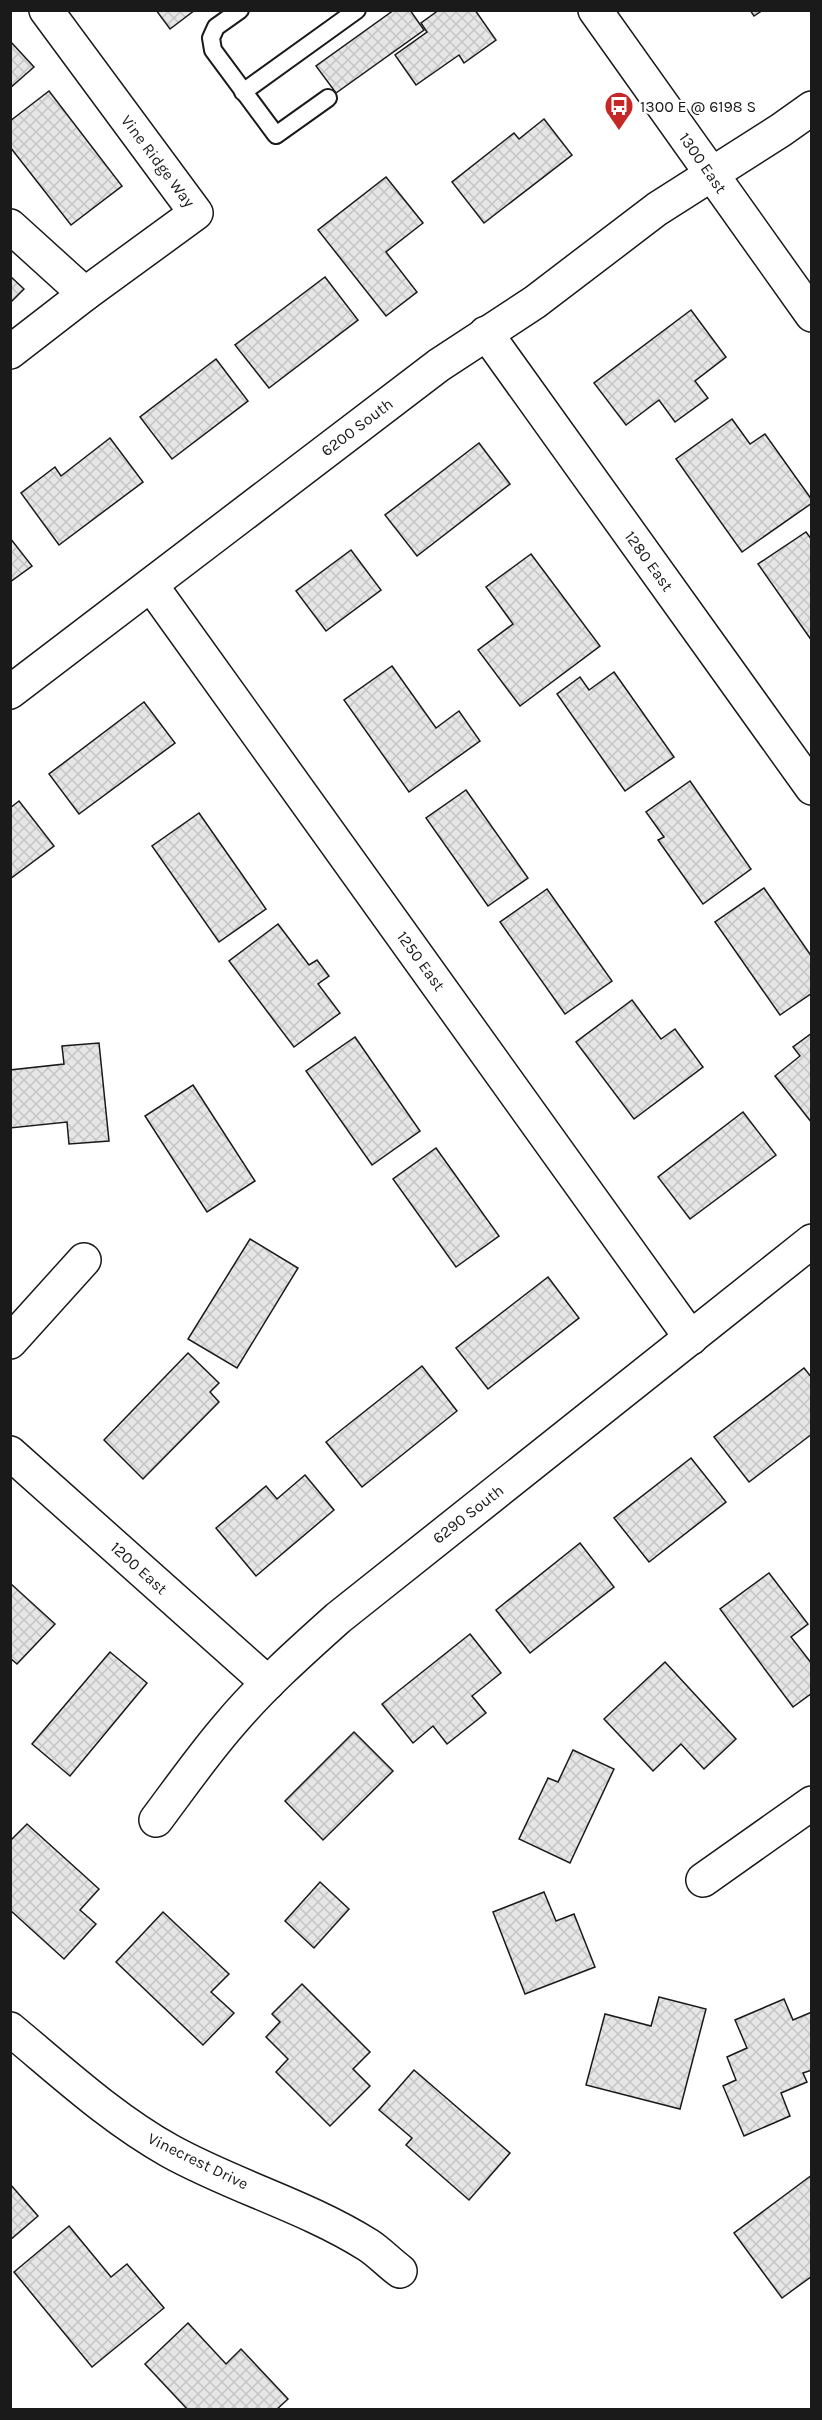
<svg xmlns="http://www.w3.org/2000/svg" width="822" height="2420" viewBox="0 0 822 2420" font-family="Karla,sans-serif">
<defs>
<pattern id="building-cross-hatch" width="8" height="8" patternUnits="userSpaceOnUse" patternTransform="scale(1.5)"><rect width="8" height="8" fill="#e6e6e6"/><path d="M0 0l8 8M0 8l8-8" fill="none" stroke="#c5c5c5"/></pattern>
</defs>
<rect width="100%" height="100%" fill="#fff"/>
<g fill="url(#building-cross-hatch)" stroke="#1a1a1a" stroke-width="1.5">
<polygon points="156,10 195,10 170,29"/>
<polygon points="394,10 410,10 424,30 336,93 316,66"/>
<polygon points="439,10 475,10 496,40 464,63 459,55 416,85 395,55 427,32 421,23"/>
<polygon points="750,10 763,10 754,16"/>
<polygon points="10,41 34,67 10,88"/>
<polygon points="49,91 122,186 71,225 10,147 10,121"/>
<polygon points="544,119 572,155 484,223 452,182 514,133 519,139"/>
<polygon points="386,177 423,223 386,252 417,292 386,316 318,230"/>
<polygon points="10,276 24,289 10,303"/>
<polygon points="325,277 358,320 269,388 235,345"/>
<polygon points="691,310 726,357 695,381 708,398 675,422 659,400 626,425 594,383"/>
<polygon points="216,359 248,401 172,459 140,417"/>
<polygon points="732,419 750,444 765,434 812,500 812,503 742,552 676,459"/>
<polygon points="110,438 143,482 59,545 21,493 55,467 61,476"/>
<polygon points="479,443 510,484 417,556 385,515"/>
<polygon points="806,532 812,540 812,641 758,564"/>
<polygon points="10,538 32,566 10,582"/>
<polygon points="351,550 381,590 326,631 296,591"/>
<polygon points="531,554 600,646 520,706 478,650 513,624 486,587"/>
<polygon points="392,666 436,728 459,711 480,741 409,792 344,700"/>
<polygon points="614,672 674,757 625,791 557,694 580,677 589,690"/>
<polygon points="144,702 175,743 79,814 49,774"/>
<polygon points="690,781 751,869 703,904 658,840 664,837 646,812"/>
<polygon points="466,790 528,878 488,906 426,818"/>
<polygon points="19,801 54,846 10,879 10,808"/>
<polygon points="199,813 266,909 219,942 152,846"/>
<polygon points="764,888 812,957 812,993 780,1015 715,922"/>
<polygon points="547,889 612,981 565,1014 500,922"/>
<polygon points="278,924 309,965 317,960 329,976 318,984 340,1013 294,1047 229,961"/>
<polygon points="632,1000 661,1039 675,1029 703,1067 634,1119 576,1042"/>
<polygon points="812,1033 812,1123 775,1076 800,1056 793,1047"/>
<polygon points="355,1037 420,1131 372,1165 306,1071"/>
<polygon points="99,1043 109,1141 69,1144 67,1122 10,1128 10,1070 64,1064 62,1046"/>
<polygon points="193,1085 255,1181 207,1212 145,1116"/>
<polygon points="743,1112 776,1155 690,1219 658,1177"/>
<polygon points="436,1148 499,1236 456,1267 393,1179"/>
<polygon points="250,1239 298,1268 237,1368 188,1339"/>
<polygon points="548,1277 579,1318 488,1389 456,1348"/>
<polygon points="188,1353 219,1383 210,1392 219,1402 143,1479 104,1440"/>
<polygon points="422,1366 457,1411 362,1487 326,1442"/>
<polygon points="804,1368 812,1378 812,1434 749,1482 714,1437"/>
<polygon points="691,1458 726,1502 649,1562 614,1518"/>
<polygon points="305,1475 334,1510 256,1576 216,1528 266,1486 277,1499"/>
<polygon points="580,1543 614,1587 530,1653 496,1610"/>
<polygon points="769,1573 808,1624 791,1637 812,1664 812,1693 793,1707 720,1609"/>
<polygon points="10,1583 55,1624 17,1664 10,1658"/>
<polygon points="470,1634 501,1673 472,1696 486,1713 447,1744 433,1726 413,1743 382,1704"/>
<polygon points="110,1652 147,1683 70,1776 32,1744"/>
<polygon points="665,1662 736,1739 704,1769 681,1744 653,1771 604,1719"/>
<polygon points="354,1732 393,1771 323,1840 285,1801"/>
<polygon points="573,1750 614,1769 570,1863 519,1839 548,1778 558,1782"/>
<polygon points="27,1824 99,1889 80,1910 96,1924 64,1959 10,1910 10,1841"/>
<polygon points="320,1882 349,1909 314,1948 285,1921"/>
<polygon points="544,1892 556,1921 574,1914 595,1967 525,1994 493,1912"/>
<polygon points="163,1912 229,1974 211,1992 234,2013 203,2045 116,1962"/>
<polygon points="302,1984 370,2052 353,2069 370,2086 330,2126 276,2072 288,2059 266,2037 280,2022 272,2014"/>
<polygon points="659,1997 706,2009 680,2109 586,2085 605,2014 651,2026"/>
<polygon points="784,1999 793,2020 812,2012 812,2070 803,2073 807,2082 781,2093 790,2116 744,2136 723,2086 736,2080 727,2057 747,2048 735,2020"/>
<polygon points="414,2070 510,2153 469,2200 406,2145 412,2138 379,2110"/>
<polygon points="812,2175 812,2276 782,2298 734,2233"/>
<polygon points="10,2184 38,2216 10,2240"/>
<polygon points="69,2226 111,2277 127,2264 164,2308 92,2367 14,2272"/>
<polygon points="188,2323 226,2364 241,2349 288,2399 276,2410 188,2410 145,2364"/>
</g>
<g fill="none" stroke-linecap="round" stroke-linejoin="round">
<g stroke="#1a1a1a" stroke-width="20">
<g id="lane">
<polyline points="240,10 216,27 211,38 213,50 276,135 328,98"/>
<polyline points="243,92 357,10"/>
</g>
</g>
<g stroke="#1a1a1a" stroke-width="36">
<g id="street">
<polyline points="10,226 85,294"/>
<polyline points="486,333 812,788"/>
<polyline points="10,352 85,294 196,213 46,10"/>
<polyline points="151,585 691,1338"/>
<polyline points="10,692 439,365 535,302 657,209 781,130 812,108"/>
<polyline points="10,1342 84,1260"/>
<polyline points="10,1453 268,1683"/>
<path d="M156 1820C180 1788 203 1755 229 1725 262 1686 300 1652 338 1618L812 1241"/>
<polyline points="703,1880 812,1803"/>
<path d="M10 2029C62 2072 111 2118 170 2151 233 2186 306 2206 368 2245 379 2252 389 2263 400 2271"/>
</g>
</g>
<g stroke="#1a1a1a" stroke-width="36">
<polyline id="secondary" points="595,10 812,315"/>
</g>
<use href="#lane" stroke="#fff" stroke-width="16"/>
<use href="#street" stroke="#fff" stroke-width="33"/>
<use href="#secondary" stroke="#fff" stroke-width="33"/>
</g>
<defs>
<g id="bus-pin" transform="scale(1.5)"><path d="M0 17L-7.5 6A9.5 9.5 0 1 1 7.5 6Z" fill="#c62828" stroke="#fff"/><path d="M-5-6H5V4H4V6H2V4H-2V6H-4V4H-5ZM-3.5-4V0h7V-4ZM-3.5 1.2v1.5H-2V1.2ZM2 1.2v1.5H3.5V1.2Z" fill="#fff"/></g>
</defs>
<g fill-rule="evenodd">
<use href="#bus-pin" x="619" y="106"/>
</g>
<g text-anchor="middle" dominant-baseline="central" stroke-width="4.5" stroke-linejoin="round" paint-order="stroke">
<g font-size="16" fill="#1a1a1a" stroke="#fff" text-anchor="start">
<text x="640" y="106">1300 E @ 6198 S</text>
</g>
<g font-size="16" fill="#1a1a1a" stroke="#fff">
<text transform="translate(158 161) rotate(53)">Vine Ridge Way</text>
<text transform="translate(703 163) rotate(55)">1300 East</text>
<text transform="translate(357 427) rotate(-37)">6200 South</text>
<text transform="translate(649 561) rotate(54)">1280 East</text>
<text transform="translate(421 961) rotate(54)">1250 East</text>
<text transform="translate(468 1514) rotate(-38)">6290 South</text>
<text transform="translate(139 1568) rotate(42)">1200 East</text>
<text transform="translate(198 2161) rotate(26)">Vinecrest Drive</text>
</g>
</g>
<rect width="822" height="2420" fill="none" stroke="#1a1a1a" stroke-width="24"/>
</svg>
